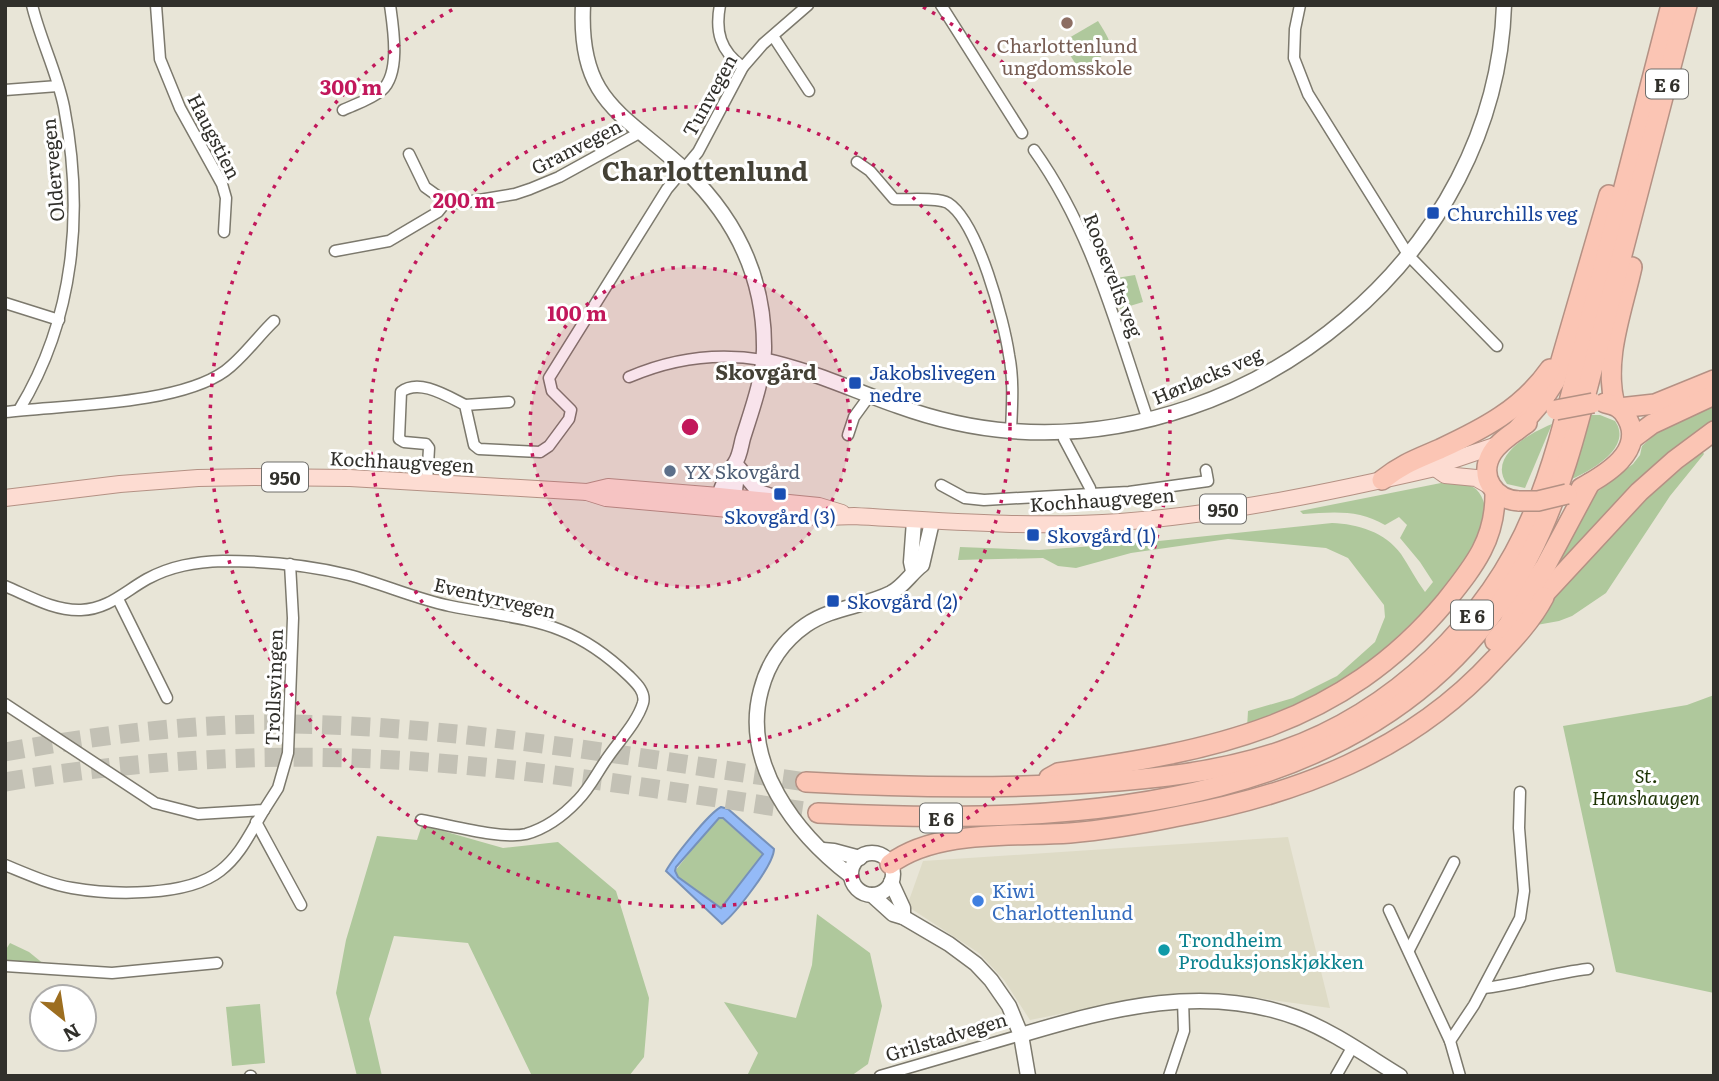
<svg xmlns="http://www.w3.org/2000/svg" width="1719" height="1081" viewBox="0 0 1719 1081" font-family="Literata,serif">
<rect width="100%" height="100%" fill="#e8e5d7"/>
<polygon fill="#dedbc6" points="1288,837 1330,1008 1222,993 1154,995 1030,1020 1004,980 979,953 907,906 923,861"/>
<g fill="#afc89c">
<path d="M1098 21C1115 48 1115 48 1088 65L1075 63 1062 42Z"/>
<polygon points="1135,275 1143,302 1120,309 1110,279"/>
<polygon points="1714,406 1714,423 1539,591 1592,496 1633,464 1640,455 1642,446 1662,428"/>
<path d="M1591 415H1600L1615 421C1633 447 1592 470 1572 479Z"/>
<path d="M1552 424 1525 488 1507 484C1487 456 1530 433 1552 424Z"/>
<polygon points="1702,451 1704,454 1670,496 1606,593 1572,616 1559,621 1531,626 1568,581 1637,507"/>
<path d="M1441 483C1451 484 1464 482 1473 487 1478 490 1481 495 1483 500 1502 548 1381 656 1344 681 1314 701 1281 714 1247 728L1248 711 1293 698 1337 676 1375 642 1385 617 1384 605 1348 558 1326 548 1228 539 1131 553 1076 568 1058 566 1043 558 958 560 960 547 1039 550 1149 542 1332 523C1358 524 1385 532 1401 554 1409 566 1416 580 1425 592L1433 582 1420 562 1400 538 1407 525 1399 517 1385 525C1359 509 1332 512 1303 514L1300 511Z"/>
<polygon points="1714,695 1714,993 1616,972 1563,726 1687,705"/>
<polygon points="721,817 763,855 722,908 678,877 675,871 706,832"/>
<polygon points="422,825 503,848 558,842 616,891 649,998 644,1057 629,1076 532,1076 468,943 394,936 369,1019 382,1076 357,1076 336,993 346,940 377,836 417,840"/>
<polygon points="817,914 870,953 882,1006 868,1064 851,1076 747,1076 758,1053 724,1002 796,1018 812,965"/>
<polygon points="10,943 29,952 45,965 5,962 5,951"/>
<polygon points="260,1004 265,1063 232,1066 226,1007"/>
</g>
<path fill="#94baf7" stroke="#7691ba" stroke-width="2" fill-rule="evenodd" d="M721 807 728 809 774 849C774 865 735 914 722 924L666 871C673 858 709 813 721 807ZM719 818H723L763 854 721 908 678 877 675 871 676 867Z"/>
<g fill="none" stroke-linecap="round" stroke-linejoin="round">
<g stroke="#c3c1b5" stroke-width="19" stroke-dasharray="19 10" stroke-linecap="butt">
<path d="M5 752C99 735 195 723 290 724 462 726 636 758 806 782"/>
<path d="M5 782C148 758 295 751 439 763 566 773 692 795 818 813"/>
</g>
<g stroke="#7c796d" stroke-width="13">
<g id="street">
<polyline points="156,5 160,59 180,108 222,184 226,198 224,232"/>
<path d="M720 5C715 31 720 51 743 67"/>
<polyline points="941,5 1022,133"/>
<polyline points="1300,5 1295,29 1294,58 1308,94 1409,256 1497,346"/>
<polyline points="773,36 809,91"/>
<polyline points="5,90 58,86"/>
<path d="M343 110C356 104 372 99 382 90 401 73 393 27 390 5"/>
<path d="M1034 150C1092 231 1116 326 1148 420"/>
<polyline points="409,154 425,187 446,202"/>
<path d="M857 162 870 171 894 199C907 200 938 197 948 203 978 222 1004 321 1009 355 1014 380 1012 406 1011 431"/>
<polyline points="335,251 389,241 438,212 446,202 461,203 515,194 530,189 559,177 639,133"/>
<polyline points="5,303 59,320"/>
<path d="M629 377C673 358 716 352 763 360"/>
<polyline points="465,405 509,402"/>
<path d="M19 410C75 318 84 211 64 107 57 72 40 39 32 5"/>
<path d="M5 412C65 405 178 405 225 371 243 358 258 336 274 321"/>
<polyline points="1064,431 1064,439 1090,488 1091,494 1129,492 1208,481 1206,470"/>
<polyline points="848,435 854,417 870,395"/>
<path d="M427 483 429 448 426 444 404 442 399 439 401 392C419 378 447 396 465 405L474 445 479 449 540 452 549 446 569 419 571 410 552 391 549 378 667 189 698 152 743 67 763 44 808 5"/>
<polyline points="941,485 965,498 984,500 1091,494"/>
<path d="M5 586C29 596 54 611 81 610 108 609 124 592 147 579 171 566 195 562 223 561 265 561 308 565 349 575 383 584 416 599 450 606 526 621 569 618 629 676 636 683 646 692 643 703 637 723 617 743 606 760 597 773 589 789 578 800 564 815 547 828 526 834 502 840 447 824 421 820"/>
<polyline points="118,599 167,698"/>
<polyline points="5,704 155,803 198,814 264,810 278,788 288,753 293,618 290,564"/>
<polyline points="256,822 301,905"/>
<path d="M5 865C27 874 49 884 72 888 112 895 187 897 220 871 241 855 251 831 264 810"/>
<polyline points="1389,910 1450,1041 1460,1076"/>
<polyline points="1409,950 1454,862"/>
<polyline points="5,966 112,973 217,963"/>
<path d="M1484 988C1519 984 1552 973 1588 969"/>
<polyline points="1450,1041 1474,1005 1520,918 1524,891 1519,828 1520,792"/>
<polyline points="250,1076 251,1076"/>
<polyline points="880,1076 1021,1035"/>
<polyline points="1169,1076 1184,1031 1183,1000"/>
<polyline points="1336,1076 1353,1046"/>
</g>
</g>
<g stroke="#7c796d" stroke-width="17">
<g id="secondary">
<path d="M583 5C578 103 624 113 686 171 736 219 765 279 764 350 763 380 752 409 743 438 741 445 740 456 735 463 728 473 723 483 719 496L725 509 734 497 738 469"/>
<path d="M763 360C811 370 852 390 898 406 934 419 973 428 1011 431 1255 450 1496 254 1504 5"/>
<polyline points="738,467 759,492 774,497"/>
<polyline points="913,571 911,562 914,521"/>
<polyline points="823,850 834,851 860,858"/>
<circle cx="872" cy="874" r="21"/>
<path d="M851 876C796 834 741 764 761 690 768 663 783 641 806 625 832 607 863 607 891 593 904 586 911 573 922 565L932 522"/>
<polyline points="891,882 903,908 903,917"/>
<polyline points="872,895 893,914 903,917 949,944 976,964 991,980 1009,1006 1021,1035 1028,1076"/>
<path d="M1021 1035C1112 1008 1206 983 1298 1018 1334 1032 1367 1056 1400 1076"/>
</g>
</g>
<g stroke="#b49184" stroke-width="18">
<g id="primary">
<polyline points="1435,468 1445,475 1476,478 1490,486"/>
<polyline points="587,492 608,487 719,496 819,506 842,513"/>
<path d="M5 498 120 484 198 478 254 477 350 478 587 492 606 498 817 517C829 518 842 516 854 516 943 521 1031 528 1120 522 1226 514 1331 492 1435 468L1444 463 1500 444"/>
</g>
</g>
<g stroke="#b49184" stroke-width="22">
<g id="highway">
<path d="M1615 405C1603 360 1622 312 1632 267"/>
<polyline points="1619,408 1655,404 1714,380"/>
<polyline points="1517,430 1542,401 1555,381 1609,195"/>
<polyline points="1632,439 1652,424 1714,395"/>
<path d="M1382 480C1402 464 1417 459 1440 449 1483 429 1522 409 1550 369"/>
<path d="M1581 488C1605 475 1646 451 1627 418 1622 408 1615 405 1605 403"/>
<path d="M1519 501C1494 500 1478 476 1492 453 1500 440 1515 432 1527 423"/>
<polyline points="1535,604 1639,492 1675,460 1714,431"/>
<polyline points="1495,641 1509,624 1516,609 1545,567 1590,483"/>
<path d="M1049 778 1058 773C1211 751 1341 727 1446 601 1474 566 1496 539 1495 492"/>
<path d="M806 782C895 787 984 789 1073 784 1143 780 1215 774 1282 751 1393 712 1488 622 1533 514 1559 453 1572 387 1589 323 1616 217 1644 111 1671 5"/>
<path d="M818 813C1074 826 1393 815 1529 556 1567 483 1584 399 1605 320 1632 215 1660 110 1687 5"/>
<path d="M890 864C937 829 1013 837 1070 833 1105 830 1140 824 1174 817 1296 795 1410 752 1495 659 1513 640 1532 620 1544 597"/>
</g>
</g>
<use href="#street" stroke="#fff" stroke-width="10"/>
<use href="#secondary" stroke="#fff" stroke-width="14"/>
<use href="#primary" stroke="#fddcd2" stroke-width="16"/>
<use href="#highway" stroke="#fbc5b4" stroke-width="19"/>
<g stroke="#b49184" stroke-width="22" stroke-linecap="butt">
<g id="highway-bridge">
<polyline points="1556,410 1593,403"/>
<polyline points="1519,501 1538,501 1567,494"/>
</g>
</g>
<use href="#highway-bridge" stroke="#fbc5b4" stroke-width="19"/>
</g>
<circle cx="690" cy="427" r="160" fill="#c2185b" fill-opacity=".12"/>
<g fill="none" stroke="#c2185b" stroke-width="3.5" stroke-dasharray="3.5 7">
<circle cx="690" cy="427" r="160"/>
<circle cx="690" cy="427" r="320"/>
<path d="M923 7A480 480 0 1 1 457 7"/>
</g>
<circle fill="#8d6e63" stroke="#fff" stroke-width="2.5" cx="1067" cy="23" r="7"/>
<g fill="#1a4fb4" stroke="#fff" stroke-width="2.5">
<rect x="1426" y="206" width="14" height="14" rx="3.5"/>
<rect x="848" y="376" width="14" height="14" rx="3.5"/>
<rect x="773" y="487" width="14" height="14" rx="3.5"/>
<rect x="1026" y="528" width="14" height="14" rx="3.5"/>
<rect x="826" y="594" width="14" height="14" rx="3.5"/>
</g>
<circle fill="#5c6f8a" stroke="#fff" stroke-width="2.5" cx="670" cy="471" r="7"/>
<circle fill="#3f7fe0" stroke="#fff" stroke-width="2.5" cx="978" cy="901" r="7"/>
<circle fill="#0f9aa8" stroke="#fff" stroke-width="2.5" cx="1164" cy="950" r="7"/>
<g text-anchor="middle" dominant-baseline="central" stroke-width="6" stroke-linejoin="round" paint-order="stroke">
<g fill="#fff" stroke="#6f6e6b" stroke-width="2">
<rect x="1646" y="69.5" width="42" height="29" rx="5"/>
<rect x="262" y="462.5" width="46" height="29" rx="5"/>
<rect x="1200" y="494.5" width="46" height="29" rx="5"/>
<rect x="1451" y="600.5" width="42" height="29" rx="5"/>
<rect x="920" y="803.5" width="42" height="29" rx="5"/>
</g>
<g font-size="18" font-weight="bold" fill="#31302b">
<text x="1667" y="84">E 6</text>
<text x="285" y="477">950</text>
<text x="1223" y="509">950</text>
<text x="1472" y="615">E 6</text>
<text x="941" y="818">E 6</text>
</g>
<g font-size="19" fill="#785e54" stroke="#fff">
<text x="1067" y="45">Charlottenlund<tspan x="1067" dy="22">ungdomsskole</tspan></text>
</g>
<g font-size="19" fill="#31302b" stroke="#fff">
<text transform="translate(709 95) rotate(-61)">Tunvegen</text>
<text transform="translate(215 136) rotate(63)">Haugstien</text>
<text transform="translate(576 146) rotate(-27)">Granvegen</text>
<text transform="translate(52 170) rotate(-95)">Oldervegen</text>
<text transform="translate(1114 275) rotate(69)">Roosevelts veg</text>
<text transform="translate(1207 375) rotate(-23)">Hørløcks veg</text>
<text transform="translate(402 461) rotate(3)">Kochhaugvegen</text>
<text transform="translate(1102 499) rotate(-4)">Kochhaugvegen</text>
<text transform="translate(495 597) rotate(13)">Eventyrvegen</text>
<text transform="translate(273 687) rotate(-88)">Trollsvingen</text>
<text transform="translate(946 1036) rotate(-17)">Grilstadvegen</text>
</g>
<g font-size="19" fill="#164399" stroke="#fff" text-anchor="start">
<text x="1447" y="213">Churchills veg</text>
<text x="869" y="372">Jakobslivegen<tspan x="869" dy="22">nedre</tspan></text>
<text x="780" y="516" text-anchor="middle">Skovgård (3)</text>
<text x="1047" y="535">Skovgård (1)</text>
<text x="847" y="601">Skovgård (2)</text>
</g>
<g font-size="19" fill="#4e5e75" stroke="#fff" text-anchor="start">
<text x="684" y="471">YX Skovgård</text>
</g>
<g font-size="19" font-style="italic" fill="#1c3203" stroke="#fff">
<text x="1646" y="775">St.<tspan x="1646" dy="22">Hanshaugen</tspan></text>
</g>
<g font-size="19" fill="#366cbe" stroke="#fff" text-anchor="start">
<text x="992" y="890">Kiwi<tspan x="992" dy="22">Charlottenlund</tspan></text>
</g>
<g font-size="19" fill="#0d838f" stroke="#fff" text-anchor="start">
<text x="1178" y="939">Trondheim<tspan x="1178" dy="22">Produksjonskjøkken</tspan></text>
</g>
<g font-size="21" font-weight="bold" fill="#444136" stroke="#fff">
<text x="766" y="370">Skovgård</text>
</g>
<g font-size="26" font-weight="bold" fill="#444136" stroke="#fff">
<text x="705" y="169">Charlottenlund</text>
</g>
</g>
<circle cx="690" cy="427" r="10" fill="#c2185b" stroke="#fff" stroke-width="3.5"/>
<g font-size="21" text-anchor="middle" font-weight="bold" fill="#c2185b" stroke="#fff" stroke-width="6" stroke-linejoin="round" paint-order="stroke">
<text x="351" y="95">300 m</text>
<text x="464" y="208">200 m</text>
<text x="577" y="321">100 m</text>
</g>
<rect width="1719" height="1081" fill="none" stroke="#31302b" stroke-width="14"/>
<g transform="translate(63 1018) rotate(150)"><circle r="33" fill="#ffffff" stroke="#adacaa" stroke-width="2"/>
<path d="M0-5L12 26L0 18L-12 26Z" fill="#9d6e20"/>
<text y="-10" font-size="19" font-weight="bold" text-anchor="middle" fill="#31302b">N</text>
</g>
</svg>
